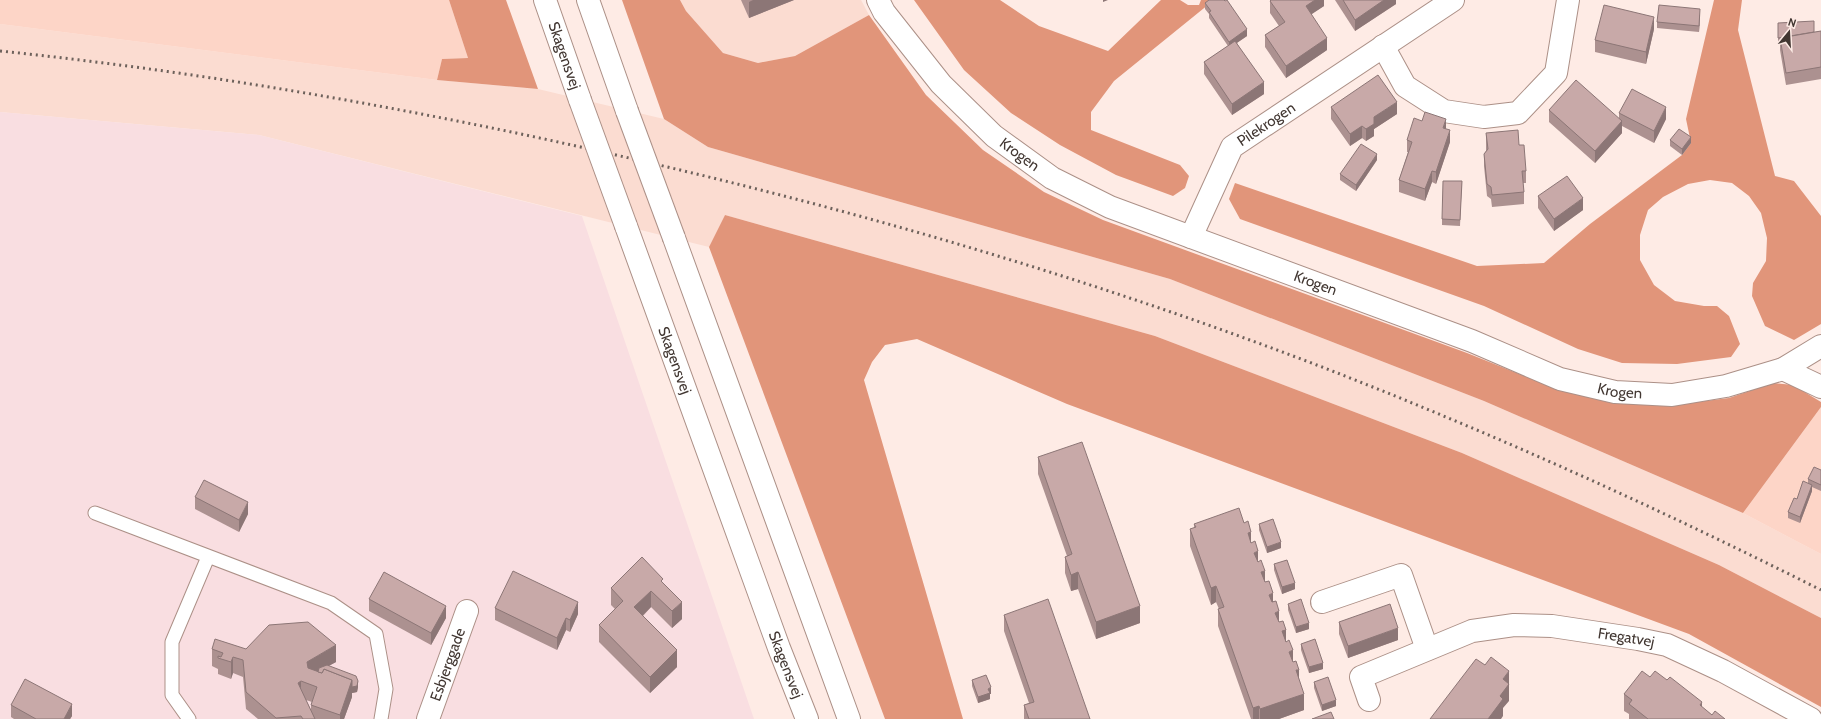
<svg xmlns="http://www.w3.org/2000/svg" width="1821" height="719" viewBox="0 0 1821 719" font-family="Cabin,sans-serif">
<rect width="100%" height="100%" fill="#feebe5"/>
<g fill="#fbdcd1">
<polygon points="680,0 861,0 869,15 795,56 758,63 723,53 686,11"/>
<polygon points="0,24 437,80 538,89 664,119 708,147 1170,279 1484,401 1743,513 1821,554 1821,618 1719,565 1462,453 1155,336 725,215 709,247 259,135 0,112"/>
</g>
<polygon fill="#f9dee1" points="0,112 259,135 582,216 754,719 0,719"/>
<g fill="#fdd5c7">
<polygon points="0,0 449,0 468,58 442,59 437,80 0,24"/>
<polygon points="1821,407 1821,554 1743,513"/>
</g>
<g fill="#e1957a">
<polygon points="449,0 506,0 538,89 437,80 442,59 468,58"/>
<polygon points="622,0 680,0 686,11 723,53 758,63 795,56 869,15 926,95 983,150 1044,192 1103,220 1467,353 1556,389 1612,403 1673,405 1729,398 1773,383 1793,385 1821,402 1821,407 1743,513 1484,401 1170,279 708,147 664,119"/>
<polygon points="914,0 1000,0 1039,26 1108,51 1161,0 1180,0 1188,5 1199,5 1201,0 1214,0 1114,81 1091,112 1091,130 1180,165 1189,176 1185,188 1173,196 1116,175 1060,145 1011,113 964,70"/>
<polygon points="1714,0 1742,0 1738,30 1775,176 1794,181 1821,216 1821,324 1794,340 1765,326 1752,296 1753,283 1766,261 1767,238 1761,213 1749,196 1732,183 1710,180 1688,184 1663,197 1648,210 1640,235 1640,260 1654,285 1675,301 1704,306 1717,306 1729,316 1740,344 1731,357 1677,364 1622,363 1578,349 1484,306 1240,219 1229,199 1235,183 1477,266 1544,263 1590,224 1682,155 1691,143 1686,119"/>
<polygon points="725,215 1155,336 1462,453 1719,565 1821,618 1821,707 1689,634 1067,404 917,339 885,345 872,362 864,380 963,719 885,719 709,247"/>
</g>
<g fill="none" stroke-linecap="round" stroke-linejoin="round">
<g stroke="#ac9087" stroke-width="15">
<g id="lane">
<polyline points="95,513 331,603 376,634 386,689 381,719"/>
<polyline points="189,719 172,695 172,642 208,557"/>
</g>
</g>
<g stroke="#ac9087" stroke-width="24">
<g id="street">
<path id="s1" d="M878 0 884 12 941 84 994 136 1052 178 1110 207 1472 341 1560 379 1615 392 1672 395 1726 386 1783 369 1821 346"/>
<polyline points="1383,46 1405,86 1444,111 1484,117 1518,113 1556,73 1568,0"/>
<path id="s2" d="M1191 237 1232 147 1453 0"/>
<polyline points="1783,369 1821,387"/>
<polyline points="1322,602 1401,575 1427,649"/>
<path id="s3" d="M1369 700 1361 677 1472 631 1514 625 1552 626 1638 639 1667 645 1723 671 1811 719"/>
<path id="s4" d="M428 719 467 611"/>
</g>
</g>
<g stroke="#ac9087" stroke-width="24">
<g id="primary">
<path id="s5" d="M545 0 580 100"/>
<polyline points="588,0 627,111"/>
<path id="s6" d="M626 226 779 648 807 719"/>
<polyline points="674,238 849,719"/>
</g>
</g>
<use href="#lane" stroke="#fff" stroke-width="13"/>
<use href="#street" stroke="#fff" stroke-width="22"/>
<use href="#primary" stroke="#fff" stroke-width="22"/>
<path stroke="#6d615b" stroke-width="3" stroke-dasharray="2 4" stroke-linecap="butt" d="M0 51C175 69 349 98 521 134 793 192 1062 267 1322 367 1492 433 1658 508 1821 590"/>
<g stroke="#ac9087" stroke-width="24" stroke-linecap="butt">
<g id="primary-bridge">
<polyline points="580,100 626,226"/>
<polyline points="627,111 674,238"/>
</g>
</g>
<use href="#primary-bridge" stroke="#fff" stroke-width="22"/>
</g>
<g fill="#ac9190" fill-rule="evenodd">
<polygon points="741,0 794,0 749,18"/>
<polygon points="1324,0 1324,6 1311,14 1327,50 1286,78 1265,47 1265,35 1279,26 1270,13 1270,1"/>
<polygon points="1335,0 1396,0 1396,4 1355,31"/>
<polygon points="1205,3 1247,36 1237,43 1264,94 1232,115 1204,74 1204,62 1228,46 1209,18 1209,14 1205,9"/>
<polygon points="1700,15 1699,32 1657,28 1657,22"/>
<polygon points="1778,23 1814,32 1821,31 1821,79 1786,85 1780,50 1780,44 1778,44"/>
<polygon points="1654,29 1646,64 1595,52 1595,40"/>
<polygon points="1331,107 1397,114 1374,129 1374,136 1366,141 1362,138 1350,146 1331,119"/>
<polygon points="1549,110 1619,119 1619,113 1666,119 1654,143 1622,126 1622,133 1595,163 1549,122"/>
<polygon points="1446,129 1450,142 1436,184 1432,182 1425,201 1399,192 1399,180 1408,152 1407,152 1407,140"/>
<polygon points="1486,133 1519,145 1526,171 1526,183 1523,183 1524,192 1524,204 1492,207 1491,199 1487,196 1484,166 1484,154 1486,151"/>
<polygon points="1670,140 1691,143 1682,155 1670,146"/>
<polygon points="1377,160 1356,191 1340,180 1340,174"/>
<polygon points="1462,181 1460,226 1442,225 1442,219"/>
<polygon points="1538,196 1583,210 1554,231 1538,208"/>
<polygon points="1038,457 1140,623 1096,639 1078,589 1071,591 1065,573 1065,557 1067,556 1038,474"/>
<polygon points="1821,470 1821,491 1812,487 1812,491 1800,523 1788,518 1788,512 1797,499 1808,483 1808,479"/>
<polygon points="195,497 248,514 239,532 195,509"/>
<polygon points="1244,523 1265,582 1273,601 1279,622 1286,630 1286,642 1299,679 1304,710 1279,719 1251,719 1218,626 1218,609 1219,609 1216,602 1211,605 1190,546 1190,529 1194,528 1194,524"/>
<polygon points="1259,524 1281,548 1267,553 1259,530"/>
<polygon points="1274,564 1295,589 1282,594 1274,570"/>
<polygon points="663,583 682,619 672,628 651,607 643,616 677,667 650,693 599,642 599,625 615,609 611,605 611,588"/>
<polygon points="369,599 446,618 431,645 369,611"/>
<polygon points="1288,604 1309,629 1296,633 1288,610"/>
<polygon points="495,608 578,614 570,632 566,630 557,650 495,620"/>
<polygon points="1004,615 1090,719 1024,719 1024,705 1029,703 1004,631"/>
<polygon points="1339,622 1398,640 1348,658 1339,634"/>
<polygon points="1301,644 1323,669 1309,673 1301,650"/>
<path d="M212 649H246L336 662 328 666 358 687 357 692 352 693V697L344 719H258L246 709 243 677 233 673 231 679 218 674V669L212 666ZM306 700 312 702 311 705V710Z"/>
<polygon points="1650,677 1702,708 1712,715 1725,719 1629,719 1629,714 1624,711 1624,694"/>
<polygon points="972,680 991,694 990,694 990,699 978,703 972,686"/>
<polygon points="1314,682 1336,706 1322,711 1314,688"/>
<polygon points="11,705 72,716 70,719 14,719 11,717"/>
</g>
<g fill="#8c7676">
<polygon points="753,0 794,0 749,18 749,2"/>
<polygon points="1103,0 1108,0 1103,2"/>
<polygon points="1315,0 1324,0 1324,6 1306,18 1306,6"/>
<polygon points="1384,0 1396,0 1396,4 1355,31 1355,20"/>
<polygon points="1700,9 1700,15 1699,32 1699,26"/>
<polygon points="1654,17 1654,29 1646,64 1646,52"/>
<polygon points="1247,29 1247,36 1229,48 1229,42"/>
<polygon points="1327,38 1327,50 1286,78 1286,66"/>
<polygon points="1264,82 1264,94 1232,115 1232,104"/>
<polygon points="1397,102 1397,114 1374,129 1374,136 1366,141 1366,129 1374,117"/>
<polygon points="1666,107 1666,119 1654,143 1654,131"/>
<polygon points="1446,119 1446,131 1443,128"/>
<polygon points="1622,121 1622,133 1595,163 1595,151"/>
<polygon points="1362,126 1362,138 1350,146 1350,134"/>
<polygon points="1450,130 1450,142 1436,184 1436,172"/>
<polygon points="1691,137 1691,143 1682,155 1682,149"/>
<polygon points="1377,154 1377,160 1356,191 1356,185"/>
<polygon points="1432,171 1432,182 1425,201 1425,189"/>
<polygon points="1583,198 1583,210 1554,231 1554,219"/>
<polygon points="1812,485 1812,491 1800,523 1800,517"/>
<polygon points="248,502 248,514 239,532 239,520"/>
<polygon points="1251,532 1251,549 1248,533"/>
<polygon points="1281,542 1281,548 1267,553 1267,547"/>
<polygon points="1258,551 1258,568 1254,553"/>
<polygon points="1265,571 1265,588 1261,572"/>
<polygon points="1078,572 1078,589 1071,591 1071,575"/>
<polygon points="1295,583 1295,589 1282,594 1282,587"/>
<polygon points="1216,586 1216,602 1211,605 1211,588"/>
<polygon points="651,591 651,607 634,624 634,607"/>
<polygon points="1273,593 1273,610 1269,595"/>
<polygon points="578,602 578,614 570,632 570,620"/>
<polygon points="682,602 682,619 672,628 672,611"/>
<polygon points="446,606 446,618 431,645 431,633"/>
<polygon points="1140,606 1140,623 1096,639 1096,622"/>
<polygon points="1279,611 1279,628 1275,613"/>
<polygon points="566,618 566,630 557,650 557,638"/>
<polygon points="1309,623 1309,629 1296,633 1296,627"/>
<polygon points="1398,628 1398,640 1348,658 1348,646"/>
<polygon points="1286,630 1286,647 1282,631"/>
<polygon points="336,645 336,662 307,678 307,662"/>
<polygon points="677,650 677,667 650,693 650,677"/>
<polygon points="1293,650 1293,667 1289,652"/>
<polygon points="233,657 233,673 231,679 231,662"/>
<polygon points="1323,663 1323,669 1309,673 1309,667"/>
<polygon points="1296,670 1299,670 1299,686"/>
<polygon points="1509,671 1509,701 1503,708 1503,716 1501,719 1488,719 1500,696 1503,679"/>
<polygon points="352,680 358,681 358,687 357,692 352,693 352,697 344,719 340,719 340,715"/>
<polygon points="301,681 301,698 298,683"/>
<polygon points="991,687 991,694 990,694 990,699 978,703 978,697 988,689"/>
<polygon points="1304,694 1304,710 1279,719 1260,719 1260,709"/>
<polygon points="1336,700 1336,706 1322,711 1322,705"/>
<polygon points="1702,702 1702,718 1700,705"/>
<polygon points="72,704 72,716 70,719 64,719"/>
<polygon points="1259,706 1259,719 1253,719 1253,708"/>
</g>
<g fill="#c8a9a8" stroke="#8c7676">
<polygon points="1209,0 1224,0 1225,1 1227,0 1247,29 1229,42 1209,12 1211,11 1205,3"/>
<polygon points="1271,0 1315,0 1306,6 1327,38 1286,66 1265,35 1285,22 1270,1"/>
<polygon points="1343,0 1384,0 1355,20"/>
<polygon points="1604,5 1654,17 1646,52 1595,40"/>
<polygon points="1659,5 1700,9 1699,26 1657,22"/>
<polygon points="1814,21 1814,32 1778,38 1778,23"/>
<polygon points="1821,31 1821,67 1786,73 1780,38"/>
<polygon points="1235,41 1264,82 1232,104 1204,62"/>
<polygon points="1378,75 1397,102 1374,117 1374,124 1366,129 1362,126 1350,134 1331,107"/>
<polygon points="1576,80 1622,121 1595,151 1549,110"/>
<polygon points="1632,89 1666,107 1654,131 1619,113"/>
<polygon points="1425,112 1446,119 1443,128 1450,130 1436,172 1432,171 1425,189 1399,180 1412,142 1407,140 1414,118 1422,121"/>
<polygon points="1679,129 1691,137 1682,149 1670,140"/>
<polygon points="1518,130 1519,145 1524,145 1526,171 1522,171 1524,192 1492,195 1491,187 1487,184 1484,154 1488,149 1486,133"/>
<polygon points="1361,144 1377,154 1356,185 1340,174"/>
<polygon points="1567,176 1583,198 1554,219 1538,196"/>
<polygon points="1443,181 1462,181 1460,220 1442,219"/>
<polygon points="1082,442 1140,606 1096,622 1078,572 1071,575 1065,557 1072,554 1038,457"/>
<polygon points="1814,467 1821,470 1821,485 1808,479"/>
<polygon points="204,480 248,502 239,520 195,497"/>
<polygon points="1803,481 1812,485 1800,517 1788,512 1794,498 1797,499"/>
<polygon points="1239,508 1244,523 1248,521 1251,532 1248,533 1251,543 1255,541 1258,551 1254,553 1258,562 1261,560 1265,571 1261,572 1265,582 1269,581 1273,593 1269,595 1272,602 1276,601 1279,611 1275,613 1279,622 1283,621 1286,630 1282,631 1286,642 1289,640 1293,650 1289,652 1293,662 1296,661 1299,670 1296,670 1304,694 1260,709 1259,706 1253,708 1218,609 1224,607 1216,586 1211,588 1190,529 1196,527 1194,524"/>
<polygon points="1273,519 1281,542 1267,547 1259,524"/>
<polygon points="642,557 663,579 661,581 682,602 672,611 651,591 634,607 677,650 650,677 599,625 623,601 611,588"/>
<polygon points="1287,560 1295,583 1282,587 1274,564"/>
<polygon points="513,571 578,602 570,620 566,618 557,638 495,608"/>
<polygon points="384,572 446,606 431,633 369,599"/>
<polygon points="1048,599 1090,719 1029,719 1024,705 1034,702 1004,615"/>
<polygon points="1301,599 1309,623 1296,627 1288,604"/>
<polygon points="1390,604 1398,628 1348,646 1339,622"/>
<polygon points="308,622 336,645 307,662 308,668 322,673 324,669 352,680 340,715 311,705 317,687 301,681 298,683 315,719 303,719 301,716 276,718 246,692 243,660 233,657 231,662 218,658 218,656 221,657 223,653 212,649 215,639 246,649 269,625"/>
<polygon points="1315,639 1323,663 1309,667 1301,644"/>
<polygon points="1491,657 1509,671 1503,679 1509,684 1500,696 1503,699 1488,719 1430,719 1476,659 1485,665"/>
<polygon points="327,665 356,676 358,681 357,686 352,687 352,680 324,669 322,673 318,672 319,668"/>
<polygon points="1642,671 1650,677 1655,671 1667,680 1670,677 1702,702 1700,705 1712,715 1715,711 1725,719 1648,719 1629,704 1632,700 1624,694"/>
<polygon points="986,675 991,687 988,689 990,693 978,697 972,680"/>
<polygon points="1328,677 1336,700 1322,705 1314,682"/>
<polygon points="25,679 72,704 64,719 36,719 11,705"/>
<polygon points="1331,712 1334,719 1312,719"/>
</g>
<g text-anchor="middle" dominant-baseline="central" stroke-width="3.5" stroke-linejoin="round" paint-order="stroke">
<g font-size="15" fill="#423732" stroke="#feebe5">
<text stroke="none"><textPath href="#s5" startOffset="59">Skagensvej</textPath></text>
<text stroke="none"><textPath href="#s2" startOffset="140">Pilekrogen</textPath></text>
<text stroke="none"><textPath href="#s1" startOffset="211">Krogen</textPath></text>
<text stroke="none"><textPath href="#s1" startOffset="535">Krogen</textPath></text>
<text stroke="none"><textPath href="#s6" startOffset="143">Skagensvej</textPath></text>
<text stroke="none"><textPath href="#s1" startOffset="859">Krogen</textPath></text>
<text stroke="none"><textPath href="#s3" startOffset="300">Fregatvej</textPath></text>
<text stroke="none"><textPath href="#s6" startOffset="467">Skagensvej</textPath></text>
<text stroke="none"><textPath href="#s4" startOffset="58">Esbjerggade</textPath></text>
</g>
</g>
<g transform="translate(1789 32) rotate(18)" stroke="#feebe5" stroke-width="3" paint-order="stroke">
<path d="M0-3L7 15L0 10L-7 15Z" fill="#423732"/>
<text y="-6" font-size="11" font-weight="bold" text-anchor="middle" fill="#423732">N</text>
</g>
</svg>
